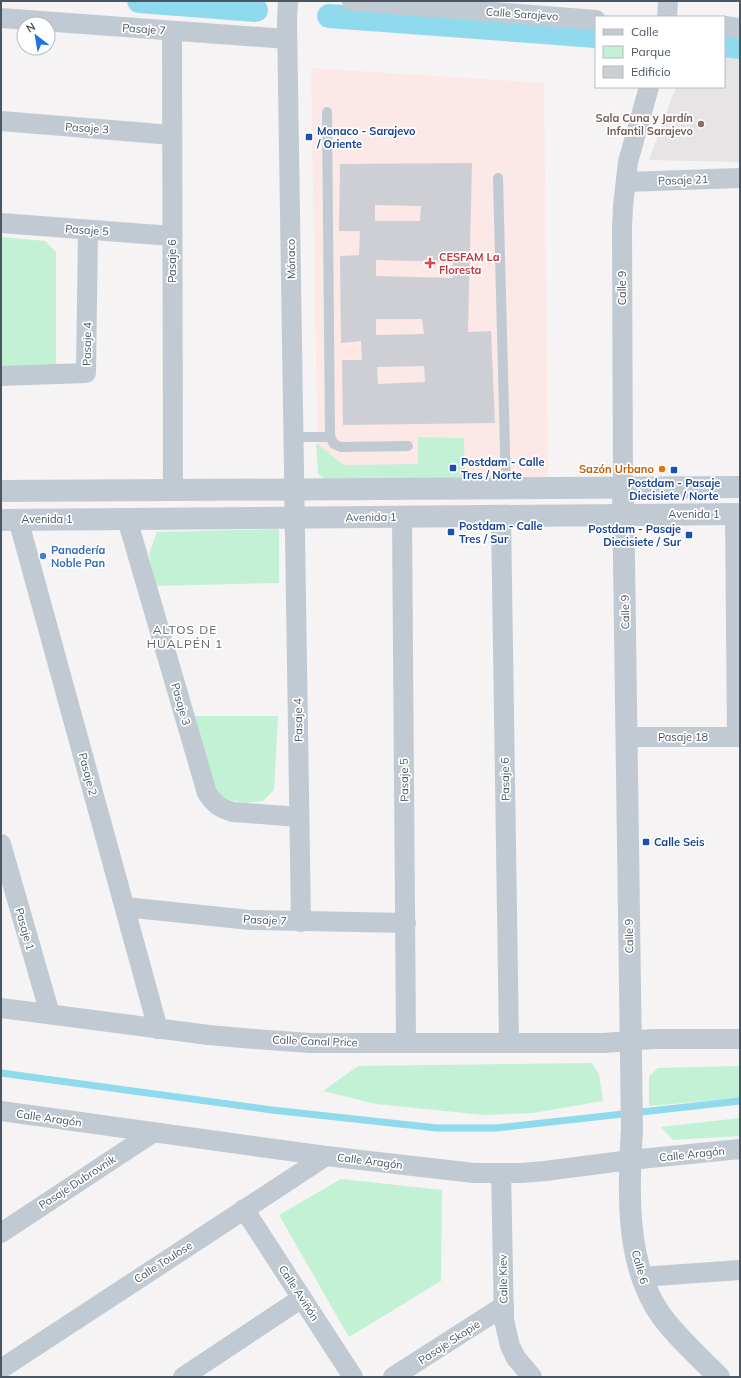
<svg xmlns="http://www.w3.org/2000/svg" width="741" height="1378" viewBox="0 0 741 1378" font-family="Mulish,sans-serif">
<rect width="100%" height="100%" fill="#f5f3f3"/>
<polygon fill="#e6e4e5" points="724,47 740,49 740,162 649,160 676,87 724,87"/>
<polygon fill="#fce8e6" points="311,68 544,83 548,480 465,483 318,473"/>
<g fill="#c3f1d5">
<polygon points="1,237 45,241 56,252 56,365 1,372"/>
<polygon points="418,437 464,438 465,483 329,485 318,473 316,443 344,465 418,464"/>
<polygon points="279,529 279,583 155,586 149,554 157,532"/>
<polygon points="193,716 278,716 274,790 263,801 244,803 224,799 211,785"/>
<polygon points="592,1063 599,1074 603,1101 533,1113 484,1115 376,1104 323,1091 358,1066"/>
<polygon points="740,1066 740,1098 649,1106 649,1076 658,1068"/>
<polygon points="740,1118 740,1136 673,1140 661,1127"/>
<polygon points="341,1179 442,1190 441,1281 349,1337 279,1215"/>
</g>
<g fill="none" stroke-linecap="round" stroke-linejoin="round">
<polyline stroke="#90daee" stroke-width="7" points="1,1073 272,1110 437,1128 496,1128 740,1101"/>
<g stroke="#90daee" stroke-width="24">
<polyline points="139,1 256,10"/>
<polyline points="329,16 596,36"/>
<polyline points="724,45 740,47"/>
</g>
</g>
<path fill="#cdcfd5" fill-rule="evenodd" d="M472 163 468 332 491 331 495 423 343 425 342 360H362L361 341 341 343 340 256 359 255 360 231H339L340 164ZM375 205 421 206 420 221H375ZM376 260 453 262V278L376 276ZM376 319H422L424 334 376 335ZM424 366 425 382 378 384 377 367Z"/>
<g fill="none" stroke-linecap="round" stroke-linejoin="round">
<g stroke="#c1cad2" stroke-width="10">
<polyline points="327,112 330,437"/>
<polyline points="498,178 506,489"/>
<polyline points="293,437 330,437 334,444 341,447 408,446"/>
</g>
<g stroke="#c1cad2" stroke-width="20">
<polyline points="288,1 287,21 301,922"/>
<polyline points="352,1 596,20"/>
<polyline points="667,17 668,1"/>
<polyline points="1,18 287,39"/>
<polyline points="724,26 740,28"/>
<polyline points="172,31 173,491"/>
<polyline points="1,121 172,135"/>
<polyline points="626,182 740,178"/>
<polyline points="1,223 172,236"/>
<polyline points="1,376 86,373 88,230"/>
<polyline points="623,488 622,228 623,206 628,162 649,87"/>
<polyline points="735,514 737,737"/>
<polyline points="402,516 406,1043"/>
<polyline points="501,516 509,1043"/>
<polyline points="18,519 158,1029"/>
<path d="M127 519 207 793C214 804 221 809 233 812L299 817"/>
<polyline points="626,737 740,737"/>
<polyline points="1,844 50,1014"/>
<polyline points="125,907 250,920 406,923"/>
<polyline points="1,1008 209,1035 254,1039 310,1043 604,1043 653,1039 740,1039"/>
<polyline points="1,1111 326,1156 474,1173 522,1173 545,1171 630,1160 740,1149"/>
<polyline points="501,1173 504,1320 510,1346 516,1358 532,1377"/>
<polyline points="244,1209 353,1377"/>
<polyline points="1,1233 154,1132"/>
<polyline points="641,1277 740,1270"/>
<polyline points="1,1369 326,1156"/>
<polyline points="183,1377 302,1298"/>
<polyline points="393,1377 504,1306"/>
</g>
<g stroke="#c1cad2" stroke-width="22">
<path d="M623 488 632 1130C628 1190 625 1268 663 1318 679 1339 700 1358 719 1377"/>
<polyline points="1,491 740,487"/>
<polyline points="1,520 740,514"/>
</g>
</g>
<circle fill="#8d6e63" stroke="#fff" stroke-width="1.5" cx="701" cy="124" r="4"/>
<g fill="#1a4fb4" stroke="#fff" stroke-width="1.5">
<rect x="305" y="133" width="8" height="8" rx="2"/>
<rect x="449" y="464" width="8" height="8" rx="2"/>
<rect x="670" y="466" width="8" height="8" rx="2"/>
<rect x="447" y="528" width="8" height="8" rx="2"/>
<rect x="685" y="531" width="8" height="8" rx="2"/>
<rect x="642" y="838" width="8" height="8" rx="2"/>
</g>
<path fill="#e0444e" stroke="#fff" stroke-width="1.5" d="M428 257h4v4h4v4h-4v4h-4v-4h-4v-4h4z"/>
<circle fill="#e8710a" stroke="#fff" stroke-width="1.5" cx="662" cy="469" r="4"/>
<circle fill="#3f7fe0" stroke="#fff" stroke-width="1.5" cx="43" cy="556" r="4"/>
<g text-anchor="middle" dominant-baseline="central" stroke-width="3.5" stroke-linejoin="round" paint-order="stroke">
<g font-size="11" fill="#4a5661" stroke="#fff">
<text transform="translate(522 14) rotate(4)">Calle Sarajevo</text>
<text transform="translate(144 29) rotate(4)">Pasaje 7</text>
<text transform="translate(87 128) rotate(4)">Pasaje 3</text>
<text transform="translate(683 180) rotate(-2)">Pasaje 21</text>
<text transform="translate(87 230) rotate(4)">Pasaje 5</text>
<text transform="translate(291 259) rotate(-91)">Mónaco</text>
<text transform="translate(172 261) rotate(-90)">Pasaje 6</text>
<text transform="translate(622 288) rotate(-90)">Calle 9</text>
<text transform="translate(87 344) rotate(-89)">Pasaje 4</text>
<text x="694" y="514">Avenida 1</text>
<text transform="translate(371 517) rotate(-1)">Avenida 1</text>
<text x="47" y="519">Avenida 1</text>
<text transform="translate(625 612) rotate(-91)">Calle 9</text>
<text transform="translate(181 704) rotate(74)">Pasaje 3</text>
<text transform="translate(298 720) rotate(-91)">Pasaje 4</text>
<text x="683" y="737">Pasaje 18</text>
<text transform="translate(88 774) rotate(75)">Pasaje 2</text>
<text transform="translate(505 779) rotate(-91)">Pasaje 6</text>
<text transform="translate(404 780) rotate(-91)">Pasaje 5</text>
<text transform="translate(265 920) rotate(3)">Pasaje 7</text>
<text transform="translate(25 929) rotate(74)">Pasaje 1</text>
<text transform="translate(629 936) rotate(-91)">Calle 9</text>
<text transform="translate(315 1041) rotate(2)">Calle Canal Price</text>
<text transform="translate(49 1118) rotate(8)">Calle Aragón</text>
<text transform="translate(692 1154) rotate(-6)">Calle Aragón</text>
<text transform="translate(370 1161) rotate(7)">Calle Aragón</text>
<text transform="translate(77 1182) rotate(-33)">Pasaje Dubrovnik</text>
<text transform="translate(163 1262) rotate(-33)">Calle Toulose</text>
<text transform="translate(640 1267) rotate(74)">Calle 6</text>
<text transform="translate(503 1279) rotate(-91)">Calle Kiev</text>
<text transform="translate(299 1293) rotate(57)">Calle Aviñón</text>
<text transform="translate(449 1342) rotate(-33)">Pasaje Skopie</text>
</g>
<g font-size="11" font-weight="bold" fill="#785e54" stroke="#fff" text-anchor="end">
<text x="693" y="118">Sala Cuna y Jardín<tspan x="693" dy="13">Infantil Sarajevo</tspan></text>
</g>
<g font-size="11" font-weight="bold" fill="#164399" stroke="#fff" text-anchor="start">
<text x="317" y="131">Monaco - Sarajevo<tspan x="317" dy="13">/ Oriente</tspan></text>
<text x="461" y="462">Postdam - Calle<tspan x="461" dy="13">Tres / Norte</tspan></text>
<text x="674" y="483" text-anchor="middle">Postdam - Pasaje<tspan x="674" dy="13">Diecisiete / Norte</tspan></text>
<text x="459" y="526">Postdam - Calle<tspan x="459" dy="13">Tres / Sur</tspan></text>
<text x="681" y="529" text-anchor="end">Postdam - Pasaje<tspan x="681" dy="13">Diecisiete / Sur</tspan></text>
<text x="654" y="842">Calle Seis</text>
</g>
<g font-size="11" font-weight="bold" fill="#be3a42" stroke="#fff" text-anchor="start">
<text x="439" y="257">CESFAM La<tspan x="439" dy="13">Floresta</tspan></text>
</g>
<g font-size="11" font-weight="bold" fill="#c56008" stroke="#fff" text-anchor="end">
<text x="654" y="469">Sazón Urbano</text>
</g>
<g font-size="11" font-weight="bold" fill="#366cbe" stroke="#fff" text-anchor="start">
<text x="51" y="550">Panadería<tspan x="51" dy="13">Noble Pan</tspan></text>
</g>
<g font-size="12" letter-spacing="1" fill="#5f6368" stroke="#fff">
<text x="185" y="629">ALTOS DE<tspan x="185" dy="14">HUALPÉN 1</tspan></text>
</g>
</g>
<rect width="741" height="1378" fill="none" stroke="#4a5661" stroke-width="4"/>
<rect x="595" y="16" width="130" height="72" fill="#ffffff" stroke="#b7bbc0"/>
<rect x="603" y="29" width="20" height="6" fill="#c1cad2" stroke="#b7bbc0"/>
<text x="631" y="36" font-size="12" fill="#4a5661">Calle</text>
<rect x="603" y="46" width="20" height="12" fill="#c3f1d5" stroke="#b7bbc0"/>
<text x="631" y="56" font-size="12" fill="#4a5661">Parque</text>
<rect x="603" y="66" width="20" height="12" fill="#cdcfd5" stroke="#b7bbc0"/>
<text x="631" y="76" font-size="12" fill="#4a5661">Edificio</text>
<g transform="translate(36 36) rotate(329)"><circle r="19" fill="#ffffff" stroke="#b7bbc0"/>
<path d="M0-3L7 15L0 10L-7 15Z" fill="#1a73e8"/>
<text y="-6" font-size="11" font-weight="bold" text-anchor="middle" fill="#4a5661">N</text>
</g>
</svg>
